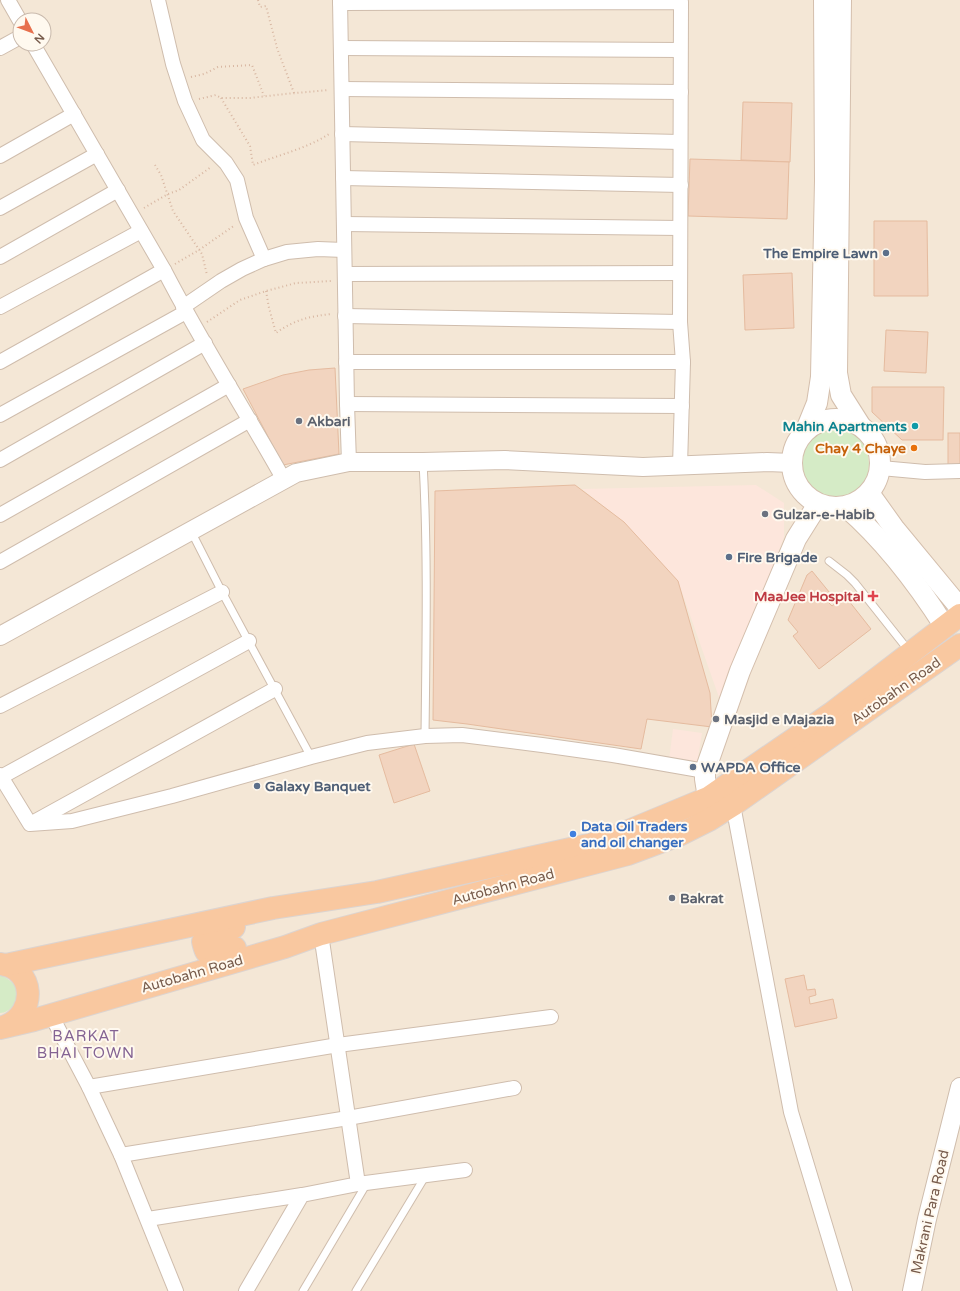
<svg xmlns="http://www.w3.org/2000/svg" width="960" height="1291" viewBox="0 0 960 1291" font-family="'Varela Round',sans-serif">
<rect width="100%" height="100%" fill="#fdf5e8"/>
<path fill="#f4e7d6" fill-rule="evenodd" d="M0 0H960V1291H0ZM20 20H44V44H20Z"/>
<g fill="#fde6dc">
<polygon points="756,485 784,503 784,537 721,703 678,581 624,522 582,489"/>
<polygon points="673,729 702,733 697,763 669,760"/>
</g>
<g fill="#d5ebc6">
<circle cx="830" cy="464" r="39"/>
<path d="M0 975C7 978 14 982 17 990 20 1000 10 1013 0 1013Z"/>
</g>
<g fill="#f2d4bf" stroke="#e5bb9f">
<polygon points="743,102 792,103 790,162 741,160"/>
<polygon points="690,159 789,162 787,219 688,216"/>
<polygon points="874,221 927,221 928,296 874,296"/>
<polygon points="792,273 794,328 745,330 743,275"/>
<polygon points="886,330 928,332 926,373 884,371"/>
<polygon points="335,368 339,454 283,465 243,389 283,375 309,370"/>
<polygon points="872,387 944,387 943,440 902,440 872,412"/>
<rect x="948" y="433" width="12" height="36"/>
<polygon points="575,485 624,522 678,581 710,693 712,727 647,719 641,749 467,724 433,720 435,491"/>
<polygon points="812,571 834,598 828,602 832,606 845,596 871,629 819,669 793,636 798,632 788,620 807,575"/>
<polygon points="414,744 430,791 394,803 379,755"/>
<polygon points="804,975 807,990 815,989 816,995 809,997 810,1004 833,999 837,1018 795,1027 785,979"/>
</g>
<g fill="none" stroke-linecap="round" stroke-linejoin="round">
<g stroke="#cfbdad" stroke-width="9">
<g id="service">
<path d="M423 462C428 553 426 644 425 736"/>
<polyline points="191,531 222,592 311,757"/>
<polyline points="829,561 847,575 855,583 909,651"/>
<polyline points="303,1291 367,1183"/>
<polyline points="356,1291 426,1175"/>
</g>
</g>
<g stroke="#cfbdad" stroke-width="16">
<g id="minor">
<polyline points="8,0 20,21"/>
<polyline points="158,0 173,64 185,101 203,140 226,163 237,180 246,218 264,259 287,252 318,249 344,250"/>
<polyline points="340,0 347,404 349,462"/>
<polyline points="340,3 681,2 680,322 683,362 680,466"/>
<path d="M33 44 164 270C201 342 245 410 284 480"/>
<polyline points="0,48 20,37"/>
<polyline points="341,48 680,50"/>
<polyline points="342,89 681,92"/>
<polyline points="342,134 680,142"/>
<polyline points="0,156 74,114"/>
<polyline points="343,178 681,185"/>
<polyline points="0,208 97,154"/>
<polyline points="344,224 680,228"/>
<polyline points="0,257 118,190"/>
<polyline points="345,274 680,273"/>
<polyline points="0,307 141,231"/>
<polyline points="183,307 221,281 242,269 264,259"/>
<polyline points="345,316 680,322"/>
<polyline points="0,362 164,270"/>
<polyline points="346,362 683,362"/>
<polyline points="347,404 682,406"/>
<polyline points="0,415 186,312"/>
<polyline points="0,460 205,343"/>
<polyline points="881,468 925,472 960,471"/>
<polyline points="0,515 229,385"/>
<polyline points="0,562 250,420"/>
<polyline points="0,706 222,592"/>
<polyline points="0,775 30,824 72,821 172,796 311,757 367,743 425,736 462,735 542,745 613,755 705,771"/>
<polyline points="1,777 249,641"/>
<polyline points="733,805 791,1112 845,1291"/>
<polyline points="34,822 275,689"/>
<polyline points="51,1015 89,1087 121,1155 176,1291"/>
<polyline points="89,1087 338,1045 551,1017"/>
<polyline points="121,1155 348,1118 514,1088"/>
<polyline points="358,1184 465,1170"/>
<polyline points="148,1219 302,1195"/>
<polyline points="246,1291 302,1195 358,1184 321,934"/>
</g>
</g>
<g stroke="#cfbdad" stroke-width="20">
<g id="tertiary">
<polyline points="0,636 296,473 349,462 423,462 505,460 643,467 767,462 792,463"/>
<polyline points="912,1291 927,1219 960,1087"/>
</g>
</g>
<g stroke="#d4bfad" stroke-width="22">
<g id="secondary">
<polyline points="841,0 837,373 841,395 860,425"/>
<circle cx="836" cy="463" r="44"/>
<polyline points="806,430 817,403 821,377 825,181 824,0"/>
<polyline points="869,493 894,528 960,608"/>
<path d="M846 507C885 541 917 583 945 627"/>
<polyline points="708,798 705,779 705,771 740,671 796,539 818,504"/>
</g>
</g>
<g stroke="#dcd4d0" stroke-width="24">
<g id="trunk">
<path d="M234 927 211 934 203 942C205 948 205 955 213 955L235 948"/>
<path d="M0 964C35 968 37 1013 6 1026"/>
<polyline points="6,965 273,908 377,892 602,842 708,798 832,713 960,615"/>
<polyline points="0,1028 34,1020 285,947 321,934 628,854 679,835 709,820 733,805 960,645"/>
</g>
</g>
<g stroke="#d8b7a2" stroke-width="2" stroke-dasharray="1 3" stroke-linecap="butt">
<polyline points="258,0 260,7 266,6 277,48 294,93"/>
<polyline points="191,77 204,74 218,67 252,65 264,96"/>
<path d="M221 98 250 146 253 165C278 155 306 149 329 134"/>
<polyline points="199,99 216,95 221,98 250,98 285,94 329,90"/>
<polyline points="155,165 161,175 173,211 202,254 207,275"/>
<polyline points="144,208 168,194 179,190 211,167"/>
<polyline points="175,264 199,250 235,225"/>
<path d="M266 291 269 308 276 333C294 320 310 316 332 314"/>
<polyline points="207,322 240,300 266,291 296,283 332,281"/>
</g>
<use href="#service" stroke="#fff" stroke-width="7"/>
<use href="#minor" stroke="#fff" stroke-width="14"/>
<use href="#tertiary" stroke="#fff" stroke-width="18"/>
<use href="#secondary" stroke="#fff" stroke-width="20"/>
<use href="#trunk" stroke="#f9c8a0" stroke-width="22"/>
</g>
<g fill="#5c6f8a" stroke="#fff9ef" stroke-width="1.5">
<circle cx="886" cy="253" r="4"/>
<circle cx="729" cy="557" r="4"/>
<circle cx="693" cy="767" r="4"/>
<circle cx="257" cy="786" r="4"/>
</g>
<g fill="#6b7280" stroke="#fff9ef" stroke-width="1.5">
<circle cx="299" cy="421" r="4"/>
<circle cx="765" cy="514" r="4"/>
<circle cx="716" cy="719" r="4"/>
<circle cx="672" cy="898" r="4"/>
</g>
<circle fill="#0f9aa8" stroke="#fff9ef" stroke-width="1.5" cx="915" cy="426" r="4"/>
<circle fill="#e8710a" stroke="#fff9ef" stroke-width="1.5" cx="914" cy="448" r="4"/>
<path fill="#e0444e" stroke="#fff9ef" stroke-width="1.5" d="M871 590h4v4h4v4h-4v4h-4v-4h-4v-4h4z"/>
<circle fill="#3f7fe0" stroke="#fff9ef" stroke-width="1.5" cx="573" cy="834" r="4"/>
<g text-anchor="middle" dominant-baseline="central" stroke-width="4" stroke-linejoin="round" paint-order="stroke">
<g font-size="14" font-weight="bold" fill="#4e5e75" stroke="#fff9ef" text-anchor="start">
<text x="878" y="253" text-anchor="end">The Empire Lawn</text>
<text x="737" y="557">Fire Brigade</text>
<text x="701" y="767">WAPDA Office</text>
<text x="265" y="786">Galaxy Banquet</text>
</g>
<g font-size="14" font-weight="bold" fill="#5b616d" stroke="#fff9ef" text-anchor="start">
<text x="307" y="421">Akbari</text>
<text x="773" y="514">Gulzar-e-Habib</text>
<text x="724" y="719">Masjid e Majazia</text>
<text x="680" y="898">Bakrat</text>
</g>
<g font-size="14" font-weight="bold" fill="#0d838f" stroke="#fff9ef" text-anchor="end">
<text x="907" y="426">Mahin Apartments</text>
</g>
<g font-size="14" font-weight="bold" fill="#c56008" stroke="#fff9ef" text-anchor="end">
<text x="906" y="448">Chay 4 Chaye</text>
</g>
<g font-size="14" font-weight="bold" fill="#be3a42" stroke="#fff9ef" text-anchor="end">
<text x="864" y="596">MaaJee Hospital</text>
</g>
<g font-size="14" fill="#775b4b" stroke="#fff9ef">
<text transform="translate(896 691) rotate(-35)">Autobahn Road</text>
<text transform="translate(503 887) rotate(-15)">Autobahn Road</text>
<text transform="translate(192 974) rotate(-16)">Autobahn Road</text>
<text transform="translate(930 1212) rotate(-77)">Makrani Para Road</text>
</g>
<g font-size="14" font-weight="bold" fill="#366cbe" stroke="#fff9ef" text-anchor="start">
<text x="581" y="826">Data Oil Traders<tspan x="581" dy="16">and oil changer</tspan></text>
</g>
<g font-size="15" letter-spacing="1" fill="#846393" stroke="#fff9ef">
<text x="86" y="1036">BARKAT<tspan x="86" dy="17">BHAI TOWN</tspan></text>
</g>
</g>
<g transform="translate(32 32) rotate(132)"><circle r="19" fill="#fff9ef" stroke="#c9baad"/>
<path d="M0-3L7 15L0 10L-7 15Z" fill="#e7704d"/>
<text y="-6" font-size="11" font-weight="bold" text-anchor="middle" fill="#775b4b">N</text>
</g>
</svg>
